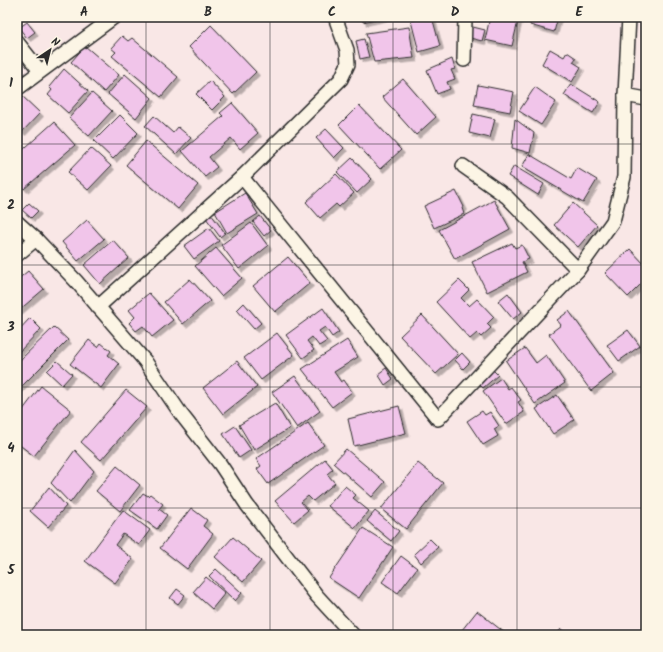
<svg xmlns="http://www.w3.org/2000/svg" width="663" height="652" viewBox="0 0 663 652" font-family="Kalam,sans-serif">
<defs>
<filter id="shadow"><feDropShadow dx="3.5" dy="3.5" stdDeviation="0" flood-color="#0004"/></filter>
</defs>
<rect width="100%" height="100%" fill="#f9e7e6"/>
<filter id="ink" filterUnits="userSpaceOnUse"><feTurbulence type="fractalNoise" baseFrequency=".025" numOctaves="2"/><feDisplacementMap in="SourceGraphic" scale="8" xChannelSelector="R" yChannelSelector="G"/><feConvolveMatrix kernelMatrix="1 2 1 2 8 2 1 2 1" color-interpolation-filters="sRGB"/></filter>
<g filter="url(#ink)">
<g fill="#f1c5ea" stroke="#2b2b2b" filter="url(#shadow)">
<polygon points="362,17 385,17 363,22"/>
<polygon points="425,17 432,17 440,46 419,52 411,21"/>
<polygon points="490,17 519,17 512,46 485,40"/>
<polygon points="532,17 558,17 554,32 530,25"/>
<polygon points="27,22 35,32 27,38 19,28"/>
<polygon points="211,25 256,72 233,94 189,47"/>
<polygon points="469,26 485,30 482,41 466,37"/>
<polygon points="409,27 414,58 374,62 366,33"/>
<polygon points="122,36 128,41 132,38 178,77 161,97 112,56 116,52 111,48"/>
<polygon points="364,39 369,57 360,59 356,41"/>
<polygon points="85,46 119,75 104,92 71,62"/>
<polygon points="550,49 564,57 567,52 576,58 573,62 581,67 572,82 542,64"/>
<polygon points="452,59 455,69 451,70 455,79 447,82 450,89 437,94 427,70"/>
<polygon points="64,69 88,91 68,113 48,95 52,90 49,87"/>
<polygon points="125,74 152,98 136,118 108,94"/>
<polygon points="403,79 436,117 416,135 382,97"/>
<polygon points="210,81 225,97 212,110 196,94"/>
<polygon points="571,84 600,102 593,113 564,95"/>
<polygon points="478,85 514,92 510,112 474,105"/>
<polygon points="535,87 556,102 541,125 519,111"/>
<polygon points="92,93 112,111 89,136 69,118"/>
<polygon points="20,94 40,113 22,132 17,127 17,97"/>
<polygon points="232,103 258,133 240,149 231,138 209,157 217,167 205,177 182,151 223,116 220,113"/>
<polygon points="359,105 401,150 380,169 339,125"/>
<polygon points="473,114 495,119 490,138 469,133"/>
<polygon points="120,115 138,133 113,159 94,141"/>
<polygon points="154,116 173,133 178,127 191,138 176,154 145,126"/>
<polygon points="515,119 534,133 530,153 512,148"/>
<polygon points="54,122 75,145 24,189 17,181 17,155"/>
<polygon points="326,129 344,148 334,158 316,138"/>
<polygon points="146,141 198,185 178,209 126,165"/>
<polygon points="91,148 111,166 88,190 68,172"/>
<polygon points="529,154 571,179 577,168 597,180 583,203 522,167"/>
<polygon points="352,158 372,179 357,193 337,172"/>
<polygon points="514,166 544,184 538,195 508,176"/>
<polygon points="336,174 354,193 339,207 336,204 320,218 306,202"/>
<polygon points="456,191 464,207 462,208 464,214 434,228 424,206"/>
<polygon points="245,193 258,214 227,233 215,212"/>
<polygon points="494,200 510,229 455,259 439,230"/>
<polygon points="29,203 38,211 31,218 22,210"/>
<polygon points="573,203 597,225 578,247 554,225"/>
<polygon points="211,214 225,233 220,237 206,218"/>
<polygon points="260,216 271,230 264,236 253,222"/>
<polygon points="87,220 104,239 78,261 62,242"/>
<polygon points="251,223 268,246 239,269 221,245"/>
<polygon points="209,228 219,241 194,259 184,246"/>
<polygon points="113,240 129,258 100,284 84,265"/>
<polygon points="512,243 515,248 522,245 529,259 522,262 527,272 487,292 472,262"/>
<polygon points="216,248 242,278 221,296 195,266"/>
<polygon points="630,249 646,266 646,279 628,297 605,273"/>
<polygon points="288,257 310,283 275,312 253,286"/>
<polygon points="28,271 44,289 17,312 17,280"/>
<polygon points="190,279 210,301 183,324 164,302"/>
<polygon points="459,280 469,290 461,298 469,306 477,299 494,317 487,324 491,328 481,337 477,333 470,339 436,302"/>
<polygon points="149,293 173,320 152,337 143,326 136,331 129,323 135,317 129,310"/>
<polygon points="508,293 522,312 513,319 498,301"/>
<polygon points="244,303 261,323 254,329 237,310"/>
<polygon points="323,308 339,332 332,337 325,327 319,331 327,341 319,346 312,337 307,341 314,350 303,358 286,335"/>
<polygon points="569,311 614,373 591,391 549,334 561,325 557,320"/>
<polygon points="422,315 458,354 436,374 400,336"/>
<polygon points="30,318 41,329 17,354 17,332"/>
<polygon points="54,327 68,340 17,391 17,363"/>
<polygon points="628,330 640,346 619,361 607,345"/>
<polygon points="277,333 294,355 261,380 244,358"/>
<polygon points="89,340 98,347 101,343 111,351 108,355 119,364 101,388 70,364"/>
<polygon points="347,340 358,357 334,372 341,382 344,380 352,392 332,407 302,369"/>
<polygon points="525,348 536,363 546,355 565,383 535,404 506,361"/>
<polygon points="462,353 470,362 463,369 455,360"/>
<polygon points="57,361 72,374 62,385 47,371"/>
<polygon points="237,361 257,387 223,414 203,388"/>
<polygon points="386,368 393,379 385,385 378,374"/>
<polygon points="492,369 498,375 483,388 477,382"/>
<polygon points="295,376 320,411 297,428 272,392"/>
<polygon points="501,378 508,389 511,387 521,400 518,402 524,412 506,424 483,391"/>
<polygon points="41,386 71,410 34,456 17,443 17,407 22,411"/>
<polygon points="126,390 147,407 101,460 81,442"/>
<polygon points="557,395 574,420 553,434 536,409"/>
<polygon points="275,403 290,428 254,450 239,425"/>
<polygon points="399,406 406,433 354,446 348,419"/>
<polygon points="482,411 485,415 490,412 499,426 494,429 498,436 483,445 467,421"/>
<polygon points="308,423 324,445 268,484 257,469 261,466 256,459"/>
<polygon points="235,426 251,450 239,458 223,434"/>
<polygon points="346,449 385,482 372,497 333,463"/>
<polygon points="75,450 94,471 70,503 51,483"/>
<polygon points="325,459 333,469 327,474 335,483 313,501 308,496 301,502 308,510 294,522 275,501"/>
<polygon points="418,463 443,483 406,529 381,509"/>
<polygon points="117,466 140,485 120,511 96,491"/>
<polygon points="345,486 356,495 353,498 369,511 355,528 328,506"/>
<polygon points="49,487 66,506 48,527 30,511"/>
<polygon points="143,493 148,496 150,494 163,504 159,509 167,515 157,529 130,510"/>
<polygon points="191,508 207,520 203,526 213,534 187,569 160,548"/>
<polygon points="123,510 150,530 139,545 123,534 115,545 133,559 115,583 85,561"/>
<polygon points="375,511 399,531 391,541 367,521"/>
<polygon points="363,528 393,547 359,598 329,578"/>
<polygon points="233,537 261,561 243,582 215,557"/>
<polygon points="430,539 438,547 421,563 414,554"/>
<polygon points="401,556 417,568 398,593 382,582"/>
<polygon points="216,569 242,593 235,601 209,576"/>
<polygon points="206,577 225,593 212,609 193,592"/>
<polygon points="177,589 185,595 178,604 170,598"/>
<polygon points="477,611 505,633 503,635 458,635"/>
<polygon points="561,629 568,635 556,635"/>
</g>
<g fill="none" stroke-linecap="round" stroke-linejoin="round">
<g stroke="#2b2b2b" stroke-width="16">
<g id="minor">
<polyline points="17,42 40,71"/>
<polyline points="464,60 465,17"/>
<polyline points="17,89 114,17"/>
<polyline points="625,95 646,99"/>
<polyline points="463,166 507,197 578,270"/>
<polyline points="242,177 438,419 578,270 613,221 624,177 625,95 629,17"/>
<polyline points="17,222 36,239 76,281 145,361 181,414 220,464 247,505 317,596 353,635"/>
<polyline points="17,255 36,239"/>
<polyline points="98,307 242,177 341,79 348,64 347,50 335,17"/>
</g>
</g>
<use href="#minor" stroke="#fcf5e5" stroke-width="13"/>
</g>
</g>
<path fill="none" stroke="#2b2b2b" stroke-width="1" stroke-opacity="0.55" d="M146 17V635M270 17V635M393 17V635M517 17V635M17 144H646M17 265H646M17 387H646M17 508H646"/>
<rect width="663" height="652" fill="none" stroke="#fcf5e5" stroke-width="44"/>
<g transform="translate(50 50) rotate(35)" stroke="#fcf5e5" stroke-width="3" paint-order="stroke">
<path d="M0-3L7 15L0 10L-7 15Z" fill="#2b2b2b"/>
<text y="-6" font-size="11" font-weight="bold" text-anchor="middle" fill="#2b2b2b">N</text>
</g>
<rect x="22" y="22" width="619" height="608" fill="none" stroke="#2b2b2b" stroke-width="1.5"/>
<g font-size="13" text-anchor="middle" font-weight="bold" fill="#2b2b2b">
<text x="84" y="16">A</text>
<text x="208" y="16">B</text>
<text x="332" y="16">C</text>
<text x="455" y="16">D</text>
<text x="579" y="16">E</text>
<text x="11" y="87">1</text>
<text x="11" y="209">2</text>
<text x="11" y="331">3</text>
<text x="11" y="452">4</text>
<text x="11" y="574">5</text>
</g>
</svg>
